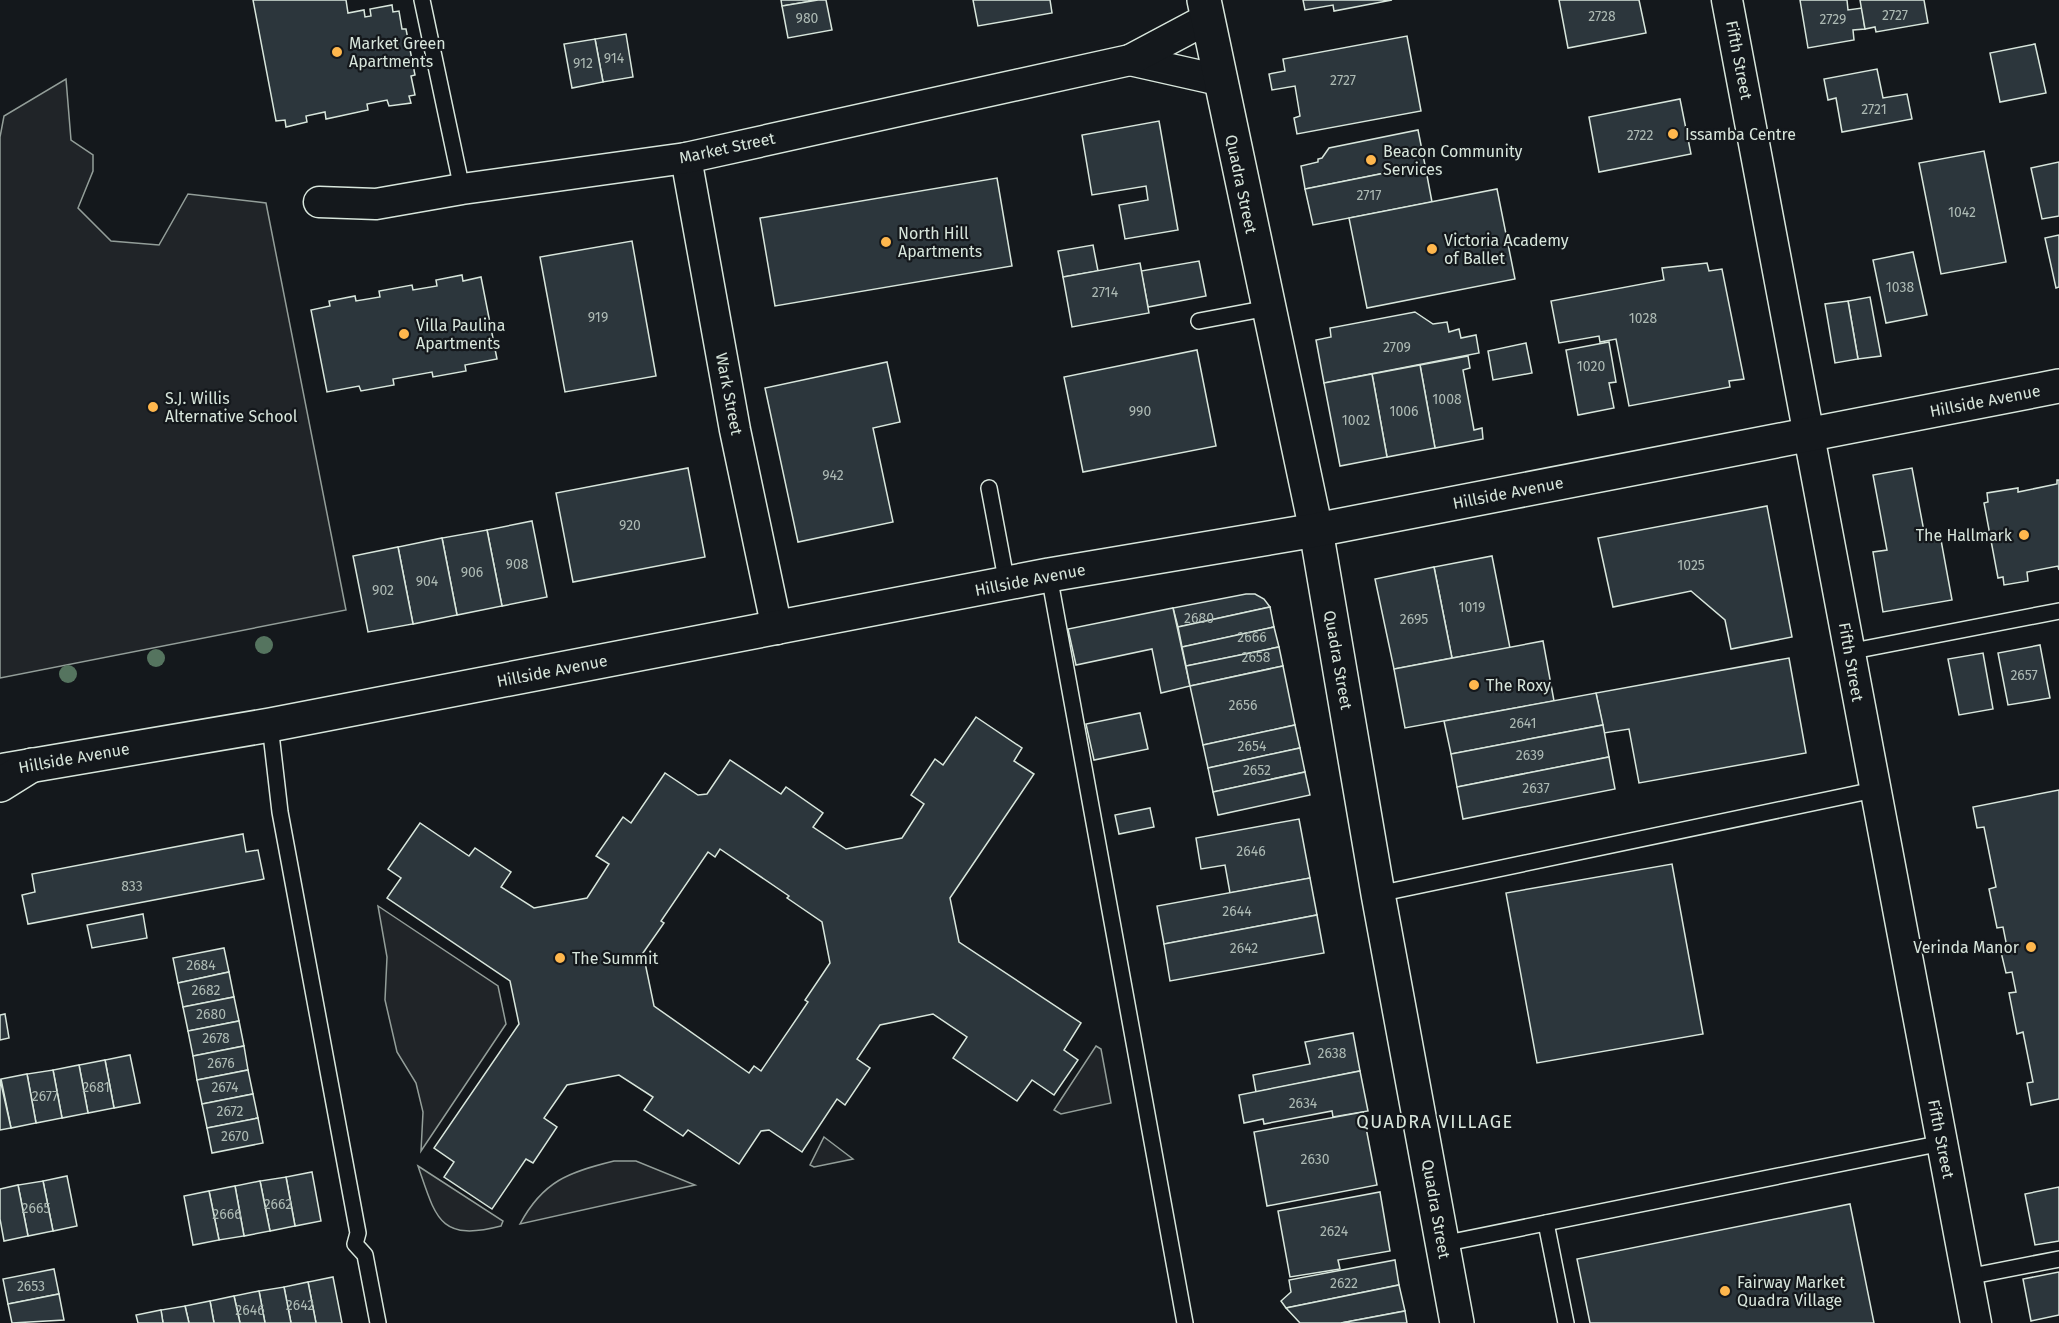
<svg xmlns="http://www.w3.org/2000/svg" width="2059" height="1323" viewBox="0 0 2059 1323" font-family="'Fira Sans',sans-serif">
<rect width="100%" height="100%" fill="#14181c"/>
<g fill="#202428" stroke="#939e99" stroke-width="1.5">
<polygon points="66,79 71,140 93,155 93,171 78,208 111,241 159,245 188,194 266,203 346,610 0,678 0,137 4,116"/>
<polygon points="378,906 498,986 506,1024 421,1151 423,1112 416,1083 397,1052 385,1000 387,957"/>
<polygon points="1096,1046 1101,1049 1111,1103 1061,1114 1054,1110"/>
<polygon points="824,1137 853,1159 814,1167 810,1165"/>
<path d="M614 1161H636L695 1185 520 1224C543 1181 569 1172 614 1161Z"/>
<path d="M418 1166 503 1221 501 1226C439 1242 436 1218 418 1166Z"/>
</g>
<g fill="#2c363c" stroke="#d8e6dc" stroke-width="1.5" fill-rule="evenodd">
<polygon points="253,0 346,0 348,13 364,10 365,17 371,16 370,9 392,5 393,12 399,11 402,29 406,29 415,75 411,76 415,95 409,96 411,103 389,106 387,100 367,104 368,110 326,119 325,112 306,116 307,122 286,127 285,120 276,121"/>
<polygon points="781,0 818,0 782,6"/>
<polygon points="818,0 826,0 832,30 788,38 782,6"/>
<polygon points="973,0 1050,0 1052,13 978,26"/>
<polygon points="1303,0 1392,0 1334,11 1333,5 1305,10"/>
<polygon points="1559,0 1639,0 1646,33 1568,48"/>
<polygon points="1800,0 1847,0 1848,10 1862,8 1865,29 1853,30 1854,40 1808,48"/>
<polygon points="1860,0 1924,0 1928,23 1876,32 1875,27 1865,29"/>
<polygon points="626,34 633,77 603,82 595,39"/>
<polygon points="1407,36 1421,111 1297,134 1294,118 1300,116 1295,86 1272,90 1269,74 1285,71 1283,59"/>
<polygon points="595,39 603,82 572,88 564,44"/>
<polygon points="2035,44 2046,93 2000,102 1990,53"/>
<polygon points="1877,69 1883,98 1907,94 1912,119 1842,132 1836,98 1828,100 1824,79"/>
<polygon points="1680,99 1691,154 1599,172 1589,117"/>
<polygon points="1159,121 1178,230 1125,239 1119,205 1148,200 1146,186 1092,195 1082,135"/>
<polygon points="1418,130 1425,165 1305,189 1301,166 1318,162 1318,159 1322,158 1329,148"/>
<polygon points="1984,151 2006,262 1941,274 1919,163"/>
<polygon points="2059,162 2059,216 2042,219 2031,168"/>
<polygon points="1425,165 1432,202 1313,225 1305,189"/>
<polygon points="997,178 1012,266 775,306 760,218"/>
<polygon points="1497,189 1515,279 1367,308 1349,218"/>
<polygon points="2059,235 2059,287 2056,288 2045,238"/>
<polygon points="632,241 656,376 565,392 540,257"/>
<polygon points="1093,245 1098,271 1063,277 1058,251"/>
<polygon points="1913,252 1927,315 1886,323 1873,260"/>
<polygon points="1199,261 1206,296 1148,307 1141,271"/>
<polygon points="1140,263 1149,313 1072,327 1063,277"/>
<polygon points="1707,263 1709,271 1722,269 1744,379 1729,381 1730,387 1629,406 1616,339 1600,342 1599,336 1559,343 1551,301 1664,280 1662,268"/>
<polygon points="462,275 463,281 481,277 497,359 465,365 466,371 433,377 432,372 393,379 394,385 361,391 359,386 327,392 311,310 330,306 329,301 355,296 356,301 380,297 379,291 412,285 413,290 437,286 436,280"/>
<polygon points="1870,297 1881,356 1858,359 1848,301"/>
<polygon points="1848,301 1858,359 1835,363 1825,304"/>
<polygon points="1415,312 1433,324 1447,322 1449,332 1459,329 1461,338 1476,335 1479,353 1324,383 1316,340 1331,337 1330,328"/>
<polygon points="1609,342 1616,382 1609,383 1614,408 1578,415 1566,350"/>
<polygon points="1526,343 1532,373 1493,380 1488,351"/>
<polygon points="1197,350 1216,446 1083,472 1064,377"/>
<polygon points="1468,356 1470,368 1463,370 1474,430 1482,428 1483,439 1435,448 1420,365"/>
<polygon points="887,362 900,422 873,428 893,522 798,542 765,388"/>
<polygon points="1420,365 1435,448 1387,457 1372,374"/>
<polygon points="1372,374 1387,457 1340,466 1324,383"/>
<polygon points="688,468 705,557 573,582 556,493"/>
<polygon points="1912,468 1926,542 1941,540 1952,600 1883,612 1873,552 1887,550 1873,475"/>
<polygon points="2057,480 2059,480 2059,570 2058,566 2027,572 2028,581 2004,585 2003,577 1998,578 1984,503 1988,502 1987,493 2018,488 2018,492 2057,484"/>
<polygon points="1767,506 1792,637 1731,649 1725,620 1691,591 1613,607 1598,538"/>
<polygon points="532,521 547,597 502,606 487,530"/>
<polygon points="487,530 502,606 457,615 442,538"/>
<polygon points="442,538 457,615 413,624 398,547"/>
<polygon points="398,547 413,624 368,632 353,556"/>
<polygon points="1492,556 1510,648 1452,658 1434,567"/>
<polygon points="1434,567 1452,658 1394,669 1375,579"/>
<polygon points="1246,594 1255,594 1264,599 1270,607 1178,627 1173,608"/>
<polygon points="1270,607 1274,627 1182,647 1178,627"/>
<polygon points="1173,608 1190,686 1161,693 1152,649 1076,665 1068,629"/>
<polygon points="1274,627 1279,647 1186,666 1182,647"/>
<polygon points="1543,641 1554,701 1405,728 1394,669"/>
<polygon points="2040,645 2050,698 2008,705 1998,653"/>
<polygon points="1279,647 1283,666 1190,686 1186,666"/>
<polygon points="1983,653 1993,709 1959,715 1948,659"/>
<polygon points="1789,658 1806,753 1639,783 1629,729 1604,733 1596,693"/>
<polygon points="1283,666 1295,725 1203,745 1190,686"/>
<polygon points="1596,693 1603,725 1451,754 1444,721"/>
<polygon points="1140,713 1148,749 1094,760 1086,724"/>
<path d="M976 717 1022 748 1014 761 1034 774 950 898 959 942 1081 1023 1064 1050 1078 1060 1054 1095 1032 1080 1017 1101 953 1058 967 1037 933 1014 880 1025 857 1059 870 1068 845 1105 837 1099 802 1152 769 1130 761 1131 739 1164 688 1130 683 1136 644 1110 653 1097 619 1075 567 1085 544 1118 557 1127 533 1163 526 1159 492 1209 444 1177 454 1162 434 1148 519 1024 510 981 387 898 401 878 388 869 420 823 469 856 475 848 511 872 501 887 534 908 587 898 609 864 596 856 623 817 631 823 665 773 698 795 707 794 730 760 781 794 786 787 823 813 813 827 846 849 902 838 924 804 911 795 935 759 943 765ZM720 849 789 896 787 898 822 922 830 963 805 1000 808 1002 761 1071 754 1066 749 1073 654 1006 643 953 664 923 661 921 708 852 715 857Z"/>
<polygon points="1295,725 1300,748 1208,768 1203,745"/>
<polygon points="1603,725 1609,757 1457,787 1451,754"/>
<polygon points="1300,748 1305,772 1213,792 1208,768"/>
<polygon points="1609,757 1615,789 1463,819 1457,787"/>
<polygon points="1305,772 1310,795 1218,815 1213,792"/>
<polygon points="2059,790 2059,1099 2031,1105 2027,1083 2033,1082 2023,1032 2017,1034 2009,993 2016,992 2012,972 2006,973 2000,948 2007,947 2003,927 1997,928 1989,889 1996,887 1984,827 1977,828 1973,807"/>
<polygon points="1150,808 1154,827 1119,834 1115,815"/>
<polygon points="1299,819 1310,878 1230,893 1225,865 1201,869 1196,838"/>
<polygon points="243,834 246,852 258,850 264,879 28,924 22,895 35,892 32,874"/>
<polygon points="1672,864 1703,1034 1537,1063 1506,893"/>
<polygon points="1310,878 1317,915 1164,944 1157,906"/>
<polygon points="143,914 147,938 92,948 87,925"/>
<polygon points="1317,915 1324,953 1170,981 1164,944"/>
<polygon points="224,948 229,972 178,983 173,958"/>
<polygon points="229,972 234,997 183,1007 178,983"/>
<polygon points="234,997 239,1021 188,1031 183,1007"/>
<polygon points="5,1014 9,1038 0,1040 0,1015"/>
<polygon points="239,1021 244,1046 193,1056 188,1031"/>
<polygon points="1353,1033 1360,1071 1256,1092 1253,1075 1310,1064 1305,1042"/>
<polygon points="244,1046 248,1070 197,1080 193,1056"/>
<polygon points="130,1055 140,1103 114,1108 105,1060"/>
<polygon points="105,1060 114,1108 88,1113 79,1065"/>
<polygon points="79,1065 88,1113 62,1118 53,1070"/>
<polygon points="53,1070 62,1118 36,1123 27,1074"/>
<polygon points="248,1070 253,1094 202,1104 197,1080"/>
<polygon points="1360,1071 1368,1111 1333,1117 1332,1111 1264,1124 1263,1119 1244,1123 1239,1095"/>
<polygon points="27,1074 36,1123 11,1128 1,1079"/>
<polygon points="0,1079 11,1128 0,1130"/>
<polygon points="253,1094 258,1118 207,1128 202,1104"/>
<polygon points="1363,1112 1377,1185 1267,1206 1254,1132"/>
<polygon points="258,1118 263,1143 212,1153 207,1128"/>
<polygon points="312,1172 321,1221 295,1226 286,1177"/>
<polygon points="67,1176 77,1226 53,1231 43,1181"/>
<polygon points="286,1177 295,1226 270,1231 260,1181"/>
<polygon points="43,1181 53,1231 28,1236 18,1185"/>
<polygon points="260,1181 270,1231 244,1236 235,1186"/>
<polygon points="18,1185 28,1236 4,1241 0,1219 0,1189"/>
<polygon points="235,1186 244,1236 219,1240 209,1191"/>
<polygon points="2059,1187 2059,1241 2035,1245 2025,1194"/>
<polygon points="209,1191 219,1240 193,1245 184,1196"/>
<polygon points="1380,1192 1390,1251 1338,1260 1340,1269 1290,1277 1278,1211"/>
<polygon points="1850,1204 1874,1323 1590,1323 1577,1259"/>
<polygon points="1395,1260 1399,1285 1286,1308 1281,1301 1291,1292 1289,1280"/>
<polygon points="54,1269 59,1294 8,1304 3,1279"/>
<polygon points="2059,1272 2059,1315 2031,1321 2023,1279"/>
<polygon points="333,1277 342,1323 316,1323 308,1282"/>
<polygon points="308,1282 316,1323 291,1323 284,1287"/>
<polygon points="1399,1285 1405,1311 1341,1323 1300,1323 1286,1308"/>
<polygon points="284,1287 291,1323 265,1323 259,1291"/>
<polygon points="259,1291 265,1323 240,1323 234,1296"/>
<polygon points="59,1294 64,1320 12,1323 8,1304"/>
<polygon points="234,1296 240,1323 214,1323 210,1301"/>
<polygon points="210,1301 214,1323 189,1323 185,1306"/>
<polygon points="185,1306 189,1323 163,1323 161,1310"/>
<polygon points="161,1310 163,1323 138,1323 136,1315"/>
<polygon points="1405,1311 1407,1323 1341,1323"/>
</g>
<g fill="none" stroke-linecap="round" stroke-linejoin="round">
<g stroke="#d8e6dc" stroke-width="18">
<g id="lane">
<polyline points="422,0 462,189"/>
<polyline points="1199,321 1268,308"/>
<polyline points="989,488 1007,584"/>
<polyline points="1049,575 1185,1323"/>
<polyline points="1848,652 2059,611"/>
<polyline points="270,725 280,812 358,1233 355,1244 365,1255 378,1323"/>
<polyline points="1378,894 1874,790"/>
<polyline points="1546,1223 1566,1323"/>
<polyline points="1442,1244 1942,1143"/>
<polyline points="1967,1277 2059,1259"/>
</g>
</g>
<g stroke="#d8e6dc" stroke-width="33">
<g id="street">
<path d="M1727 0C1814 440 1891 882 1976 1323"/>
<polyline points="1130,60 1219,80"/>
<polyline points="686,158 735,430 777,629"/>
<polyline points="319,202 376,204 462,189 686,158 1130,60 1207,19"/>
</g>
</g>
<g stroke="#d8e6dc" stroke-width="36">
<g id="secondary">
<polyline points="1204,0 1316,530 1378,894 1457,1323"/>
<polyline points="5,770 270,725 1049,575 1316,530 2059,386"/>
</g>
</g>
<g stroke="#d8e6dc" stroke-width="36">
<polyline id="primary" points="0,785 32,765"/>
</g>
<use href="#lane" stroke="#14181c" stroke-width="15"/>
<use href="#street" stroke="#14181c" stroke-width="30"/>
<use href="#secondary" stroke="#14181c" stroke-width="33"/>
<use href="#primary" stroke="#14181c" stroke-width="33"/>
</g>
<g fill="#55745f">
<circle cx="264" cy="645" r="9"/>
<circle cx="156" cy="658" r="9"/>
<circle cx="68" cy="674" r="9"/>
</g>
<g fill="#ffb74d" stroke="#14181c" stroke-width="2">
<circle cx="337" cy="52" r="6"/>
<circle cx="1673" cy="134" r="6"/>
<circle cx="1371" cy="160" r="6"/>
<circle cx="886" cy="242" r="6"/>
<circle cx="1432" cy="249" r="6"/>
<circle cx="404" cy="334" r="6"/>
<circle cx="153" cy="407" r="6"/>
<circle cx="2024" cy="535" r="6"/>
<circle cx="1474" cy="685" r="6"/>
<circle cx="2031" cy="947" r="6"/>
<circle cx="560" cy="958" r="6"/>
<circle cx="1725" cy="1291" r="6"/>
</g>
<g text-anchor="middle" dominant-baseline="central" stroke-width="4.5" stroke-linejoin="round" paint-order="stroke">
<g font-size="14" fill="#adbab4">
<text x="1895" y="15">2727</text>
<text x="1602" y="16">2728</text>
<text x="807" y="18">980</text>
<text x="1833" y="19">2729</text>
<text x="614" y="58">914</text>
<text x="583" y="63">912</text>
<text x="1343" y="80">2727</text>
<text x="1874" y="109">2721</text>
<text x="1640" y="135">2722</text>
<text x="1369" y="195">2717</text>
<text x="1962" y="212">1042</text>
<text x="1900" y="287">1038</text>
<text x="1105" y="292">2714</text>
<text x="598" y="317">919</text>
<text x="1643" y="318">1028</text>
<text x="1397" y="347">2709</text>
<text x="1591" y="366">1020</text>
<text x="1447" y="399">1008</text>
<text x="1140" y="411">990</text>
<text x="1404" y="411">1006</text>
<text x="1356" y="420">1002</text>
<text x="833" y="475">942</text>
<text x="630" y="525">920</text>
<text x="517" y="564">908</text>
<text x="1691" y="565">1025</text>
<text x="472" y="572">906</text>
<text x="427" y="581">904</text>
<text x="383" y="590">902</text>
<text x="1472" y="607">1019</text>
<text x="1199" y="618">2680</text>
<text x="1414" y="619">2695</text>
<text x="1252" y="637">2666</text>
<text x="1256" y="657">2658</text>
<text x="2024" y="675">2657</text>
<text x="1243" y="705">2656</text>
<text x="1523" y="723">2641</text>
<text x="1252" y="746">2654</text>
<text x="1530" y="755">2639</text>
<text x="1257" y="770">2652</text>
<text x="1536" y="788">2637</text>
<text x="1251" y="851">2646</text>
<text x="132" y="886">833</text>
<text x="1237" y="911">2644</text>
<text x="1244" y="948">2642</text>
<text x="201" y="965">2684</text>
<text x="206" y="990">2682</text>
<text x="211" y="1014">2680</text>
<text x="216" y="1038">2678</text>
<text x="1332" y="1053">2638</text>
<text x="221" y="1063">2676</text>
<text x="96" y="1087">2681</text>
<text x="225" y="1087">2674</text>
<text x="45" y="1096">2677</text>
<text x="1303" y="1103">2634</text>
<text x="230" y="1111">2672</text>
<text x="235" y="1136">2670</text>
<text x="1315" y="1159">2630</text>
<text x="278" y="1204">2662</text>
<text x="36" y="1208">2665</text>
<text x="227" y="1214">2666</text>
<text x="1334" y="1231">2624</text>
<text x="1344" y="1283">2622</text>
<text x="31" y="1286">2653</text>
<text x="300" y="1305">2642</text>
<text x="250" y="1310">2646</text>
</g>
<g font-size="16" fill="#d8e6dc" stroke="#14181c" text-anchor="start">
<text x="349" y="43">Market Green<tspan x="349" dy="18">Apartments</tspan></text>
<text x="1685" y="134">Issamba Centre</text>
<text x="1383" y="151">Beacon Community<tspan x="1383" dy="18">Services</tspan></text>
<text x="898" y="233">North Hill<tspan x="898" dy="18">Apartments</tspan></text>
<text x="1444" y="240">Victoria Academy<tspan x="1444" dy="18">of Ballet</tspan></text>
<text x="416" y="325">Villa Paulina<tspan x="416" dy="18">Apartments</tspan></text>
<text x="165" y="398">S.J. Willis<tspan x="165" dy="18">Alternative School</tspan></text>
<text x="2012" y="535" text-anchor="end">The Hallmark</text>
<text x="1486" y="685">The Roxy</text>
<text x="2019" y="947" text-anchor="end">Verinda Manor</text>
<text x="572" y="958">The Summit</text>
<text x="1737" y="1282">Fairway Market<tspan x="1737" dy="18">Quadra Village</tspan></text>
</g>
<g font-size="16" fill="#d8e6dc" stroke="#14181c">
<text transform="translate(1739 60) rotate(79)">Fifth Street</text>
<text transform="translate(727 148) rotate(-12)">Market Street</text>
<text transform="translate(1241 184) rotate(78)">Quadra Street</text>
<text transform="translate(729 394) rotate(79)">Wark Street</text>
<text transform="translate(1985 401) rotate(-11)">Hillside Avenue</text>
<text transform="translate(1508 493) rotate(-11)">Hillside Avenue</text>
<text transform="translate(1030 580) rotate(-11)">Hillside Avenue</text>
<text transform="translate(1338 660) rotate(80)">Quadra Street</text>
<text transform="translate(1851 662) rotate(80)">Fifth Street</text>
<text transform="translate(552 671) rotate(-11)">Hillside Avenue</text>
<text transform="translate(74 758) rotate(-10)">Hillside Avenue</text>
<text transform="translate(1941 1139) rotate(79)">Fifth Street</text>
<text transform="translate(1436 1209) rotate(80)">Quadra Street</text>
</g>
<g font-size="18" letter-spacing="1.5" fill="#d8e6dc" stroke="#14181c">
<text x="1435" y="1122">QUADRA VILLAGE</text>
</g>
</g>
</svg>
